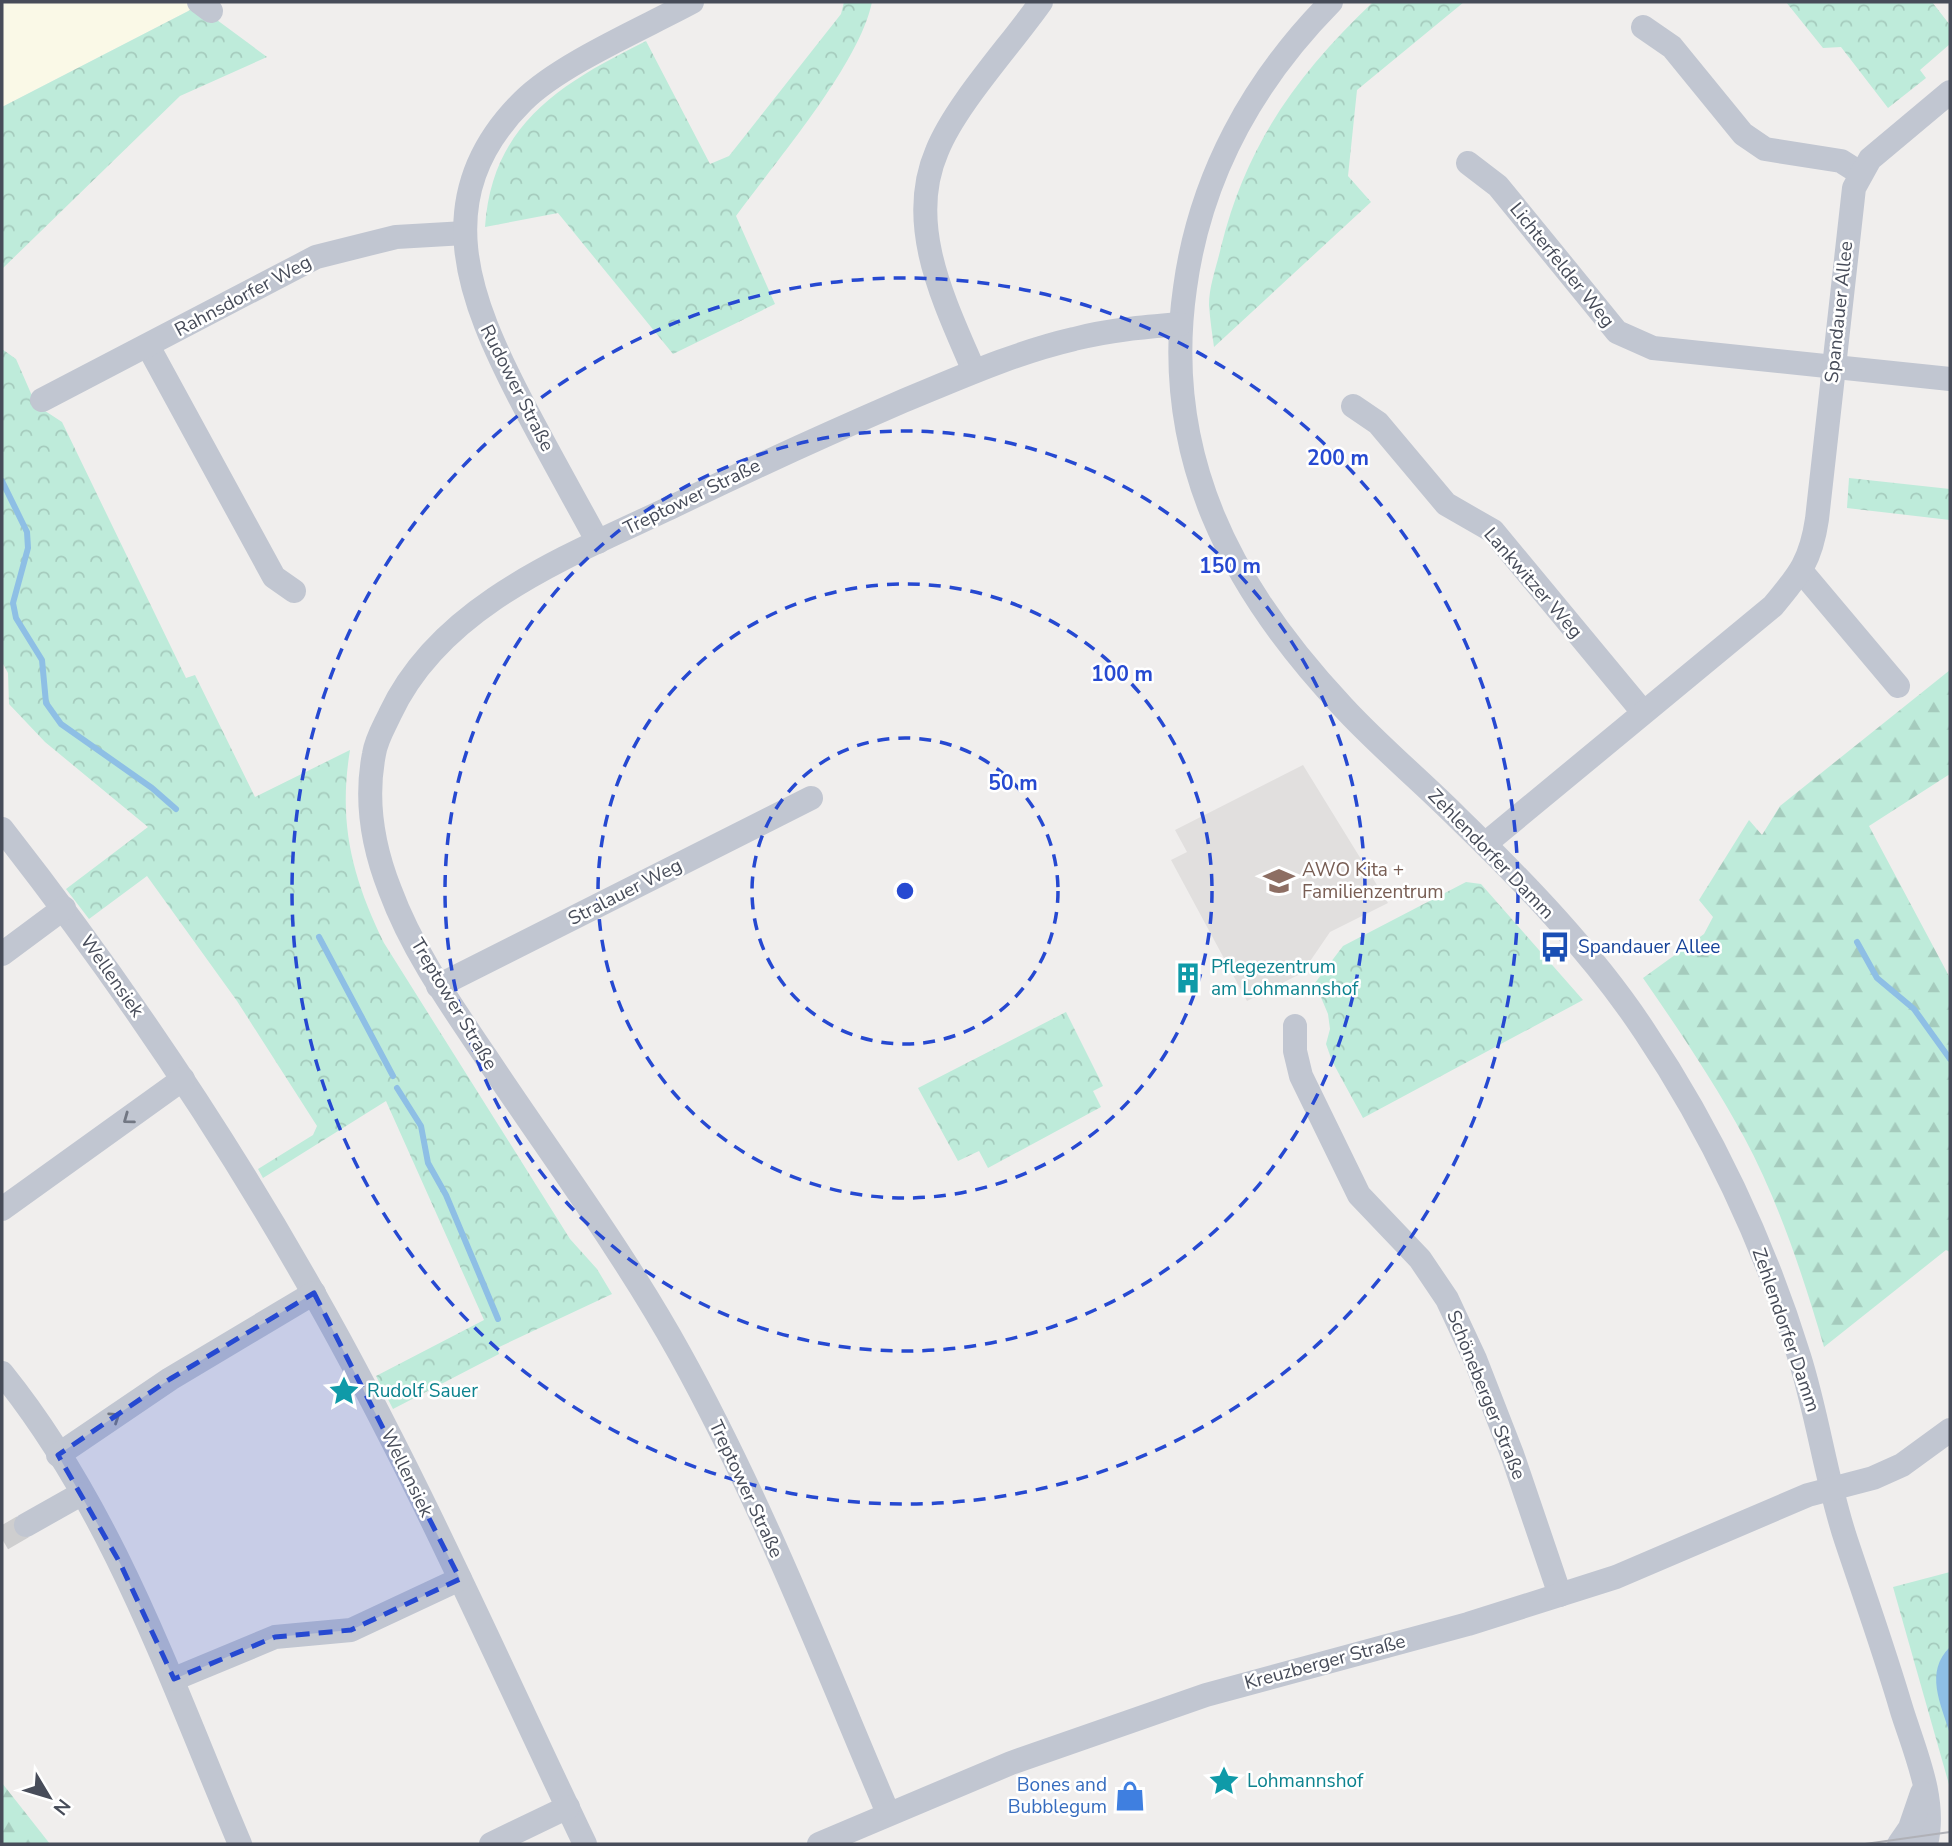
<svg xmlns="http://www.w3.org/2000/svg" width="1952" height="1846" viewBox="0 0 1952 1846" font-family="'Nunito Sans',sans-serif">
<defs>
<pattern id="forest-firs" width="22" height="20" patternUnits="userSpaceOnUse" patternTransform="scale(1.75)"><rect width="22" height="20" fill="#beebda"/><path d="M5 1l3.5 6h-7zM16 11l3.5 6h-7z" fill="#a5cbbd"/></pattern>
<pattern id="park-crowns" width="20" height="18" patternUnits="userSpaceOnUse" patternTransform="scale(1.75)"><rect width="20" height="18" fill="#beebda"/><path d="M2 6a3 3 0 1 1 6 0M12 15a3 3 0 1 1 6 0" fill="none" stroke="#a5cbbd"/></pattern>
</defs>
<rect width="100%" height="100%" fill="#f0eeed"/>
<polygon fill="#faf9e7" points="2,2 193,2 198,6 2,107"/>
<polygon fill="#e1dfde" points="1303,765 1388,903 1330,932 1302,973 1247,1001 1171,860 1187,852 1175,830"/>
<g fill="url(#forest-firs)">
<path d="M1950 670V774L1869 826 1950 978V1252L1946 1250 1824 1347C1803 1276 1779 1202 1744 1137 1714 1082 1679 1030 1643 978L1704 934 1713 917 1699 900 1749 820 1762 835 1780 806Z"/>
<polygon points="2,1783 50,1844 2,1844"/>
</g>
<g fill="url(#park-crowns)">
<path d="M844 2H872C859 65 776 161 736 216L775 304 673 354 558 213 485 227C492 123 562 83 646 41L710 164 729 156 841 14Z"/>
<path d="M1373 2H1464L1357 90 1348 176 1371 202 1214 347C1212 333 1210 319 1209 305 1209 286 1217 265 1221 247 1246 145 1297 74 1373 2Z"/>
<polygon points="1786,2 1932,2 1950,25 1950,44 1920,70 1926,78 1888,108 1841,47 1823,48"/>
<polygon points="198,6 267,57 180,96 2,269 2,107"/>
<path d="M2 349 16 359 36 405 62 422 186 678 195 675 255 797 350 750C338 823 352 877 384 943L570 1239 597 1269 612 1294 497 1348 499 1354 393 1409 376 1376 484 1320 386 1101 263 1178 258 1169 313 1135 317 1126 237 1001 147 876 89 919 66 889 148 827 45 742 9 704 8 673 2 662Z"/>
<polygon points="1849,478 1950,489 1950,520 1847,508"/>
<polygon points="1466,882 1481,884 1583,1000 1363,1118 1332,1061 1326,1044 1330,1029 1328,1014 1315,983 1343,946"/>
<polygon points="1066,1012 1103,1086 1093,1091 1101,1107 988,1168 979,1151 958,1161 918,1088"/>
<polygon points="1950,1572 1950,1788 1893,1587"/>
</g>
<path fill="#8ebfe5" d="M1950 1647V1734C1941 1704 1924 1672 1950 1647Z"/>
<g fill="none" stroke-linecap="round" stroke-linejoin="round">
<g stroke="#8ebfe5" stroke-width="6">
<polyline points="2,481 27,532 28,548 13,603 16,618 42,660 46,703 61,724 152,788 176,809"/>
<polyline points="319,937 393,1076"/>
<polyline points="1857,942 1877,978 1914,1009 1950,1059"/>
<polyline points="397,1088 421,1126 428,1163 446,1195 498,1319"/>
</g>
<polyline stroke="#cececf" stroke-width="24" stroke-dasharray="24 12" stroke-linecap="butt" points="2,1539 26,1525"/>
<g stroke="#c1c6d1" stroke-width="24">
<polyline points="199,2 211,11"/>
<path d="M1331 2C1253 81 1200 177 1185 288 1161 455 1231 588 1343 707 1379 746 1420 780 1457 817 1525 883 1593 953 1645 1032 1711 1130 1764 1243 1799 1356 1818 1416 1826 1480 1846 1540 1865 1597 1885 1653 1902 1711 1915 1752 1937 1801 1926 1844"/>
<polyline points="1643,27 1672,47 1743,134 1765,149 1841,161 1860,173"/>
<polyline points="1468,163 1498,186 1617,332 1653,348 1950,379"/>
<polyline points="148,346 274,577 294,591"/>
<path d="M974 371C945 303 905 225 937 151 956 104 1010 46 1041 2"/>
<polyline points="42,400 316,257 396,237 465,233"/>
<polyline points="1353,406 1378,423 1446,504 1493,531 1643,712"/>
<path d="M598 542C573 496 547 450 522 402 469 300 426 197 523 101 560 64 644 28 692 2"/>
<polyline points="1802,572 1898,686"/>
<path d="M2 829C117 976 222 1131 314 1294 415 1472 497 1660 585 1844"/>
<path d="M1485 844 1773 606C1800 574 1811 560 1817 519L1854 188 1870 159 1950 92"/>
<polyline points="2,954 64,908"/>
<polyline points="438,986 811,798"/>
<polyline points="1295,1026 1295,1051 1301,1076 1359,1195 1420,1259 1447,1299 1475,1359 1512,1454 1560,1595"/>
<polyline points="2,1209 183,1079"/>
<path d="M2 1373C114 1512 171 1682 240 1844"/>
<polyline points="58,1455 170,1379 314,1293"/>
<polyline points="26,1525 81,1494"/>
<polyline points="174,1679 275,1637 351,1630 460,1579"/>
<path d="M888 1813C822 1658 761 1500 680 1354 623 1251 551 1155 486 1057 451 1005 412 950 390 890 373 847 365 800 374 754 376 740 384 727 390 714 442 602 574 554 678 504 752 468 827 434 903 401 959 378 1014 353 1074 339 1109 330 1144 327 1180 324"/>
<polyline points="491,1844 568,1807"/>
<polyline points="819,1844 1011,1763 1206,1695 1468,1624 1616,1577 1808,1495 1873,1478 1902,1465 1950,1430"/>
<polyline points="1899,1844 1910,1828 1922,1793"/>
</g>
<polyline stroke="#b0b1b7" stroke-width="2" points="1865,1844 1950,1832"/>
</g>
<defs><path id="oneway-chevron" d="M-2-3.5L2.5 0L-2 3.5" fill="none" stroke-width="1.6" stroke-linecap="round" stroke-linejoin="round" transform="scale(1.75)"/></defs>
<g stroke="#727783">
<use href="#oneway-chevron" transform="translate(128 1119) rotate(144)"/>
<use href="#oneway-chevron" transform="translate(115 1417) rotate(-34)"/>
</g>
<path fill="#2649d1" fill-opacity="0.2" stroke="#2649d1" stroke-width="5" stroke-dasharray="14 9" stroke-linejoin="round" d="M314 1293 460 1579 351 1630 275 1637 174 1679 120 1563 58 1455 170 1379Z"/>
<g fill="none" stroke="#2649d1" stroke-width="3.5" stroke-dasharray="12 9">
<circle cx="905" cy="891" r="153"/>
<circle cx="905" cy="891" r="307"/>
<circle cx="905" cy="891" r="460"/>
<circle cx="905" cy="891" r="613"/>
</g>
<defs>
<g id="school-bare" transform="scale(2.415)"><path d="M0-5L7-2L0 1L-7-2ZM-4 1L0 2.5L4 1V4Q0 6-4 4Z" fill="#8d6e63" stroke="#fff" stroke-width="2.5" paint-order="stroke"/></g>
<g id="bus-bare" transform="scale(2.415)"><path d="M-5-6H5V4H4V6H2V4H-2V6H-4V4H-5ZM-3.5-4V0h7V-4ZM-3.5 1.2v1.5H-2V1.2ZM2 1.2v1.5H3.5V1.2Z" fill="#1a4fb4" stroke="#fff" stroke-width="2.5" paint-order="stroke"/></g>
<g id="building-bare" transform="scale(2.415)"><path d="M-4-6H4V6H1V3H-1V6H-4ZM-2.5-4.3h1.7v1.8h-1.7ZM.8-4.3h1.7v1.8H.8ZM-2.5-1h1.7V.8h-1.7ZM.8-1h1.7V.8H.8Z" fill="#0f9aa8" stroke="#fff" stroke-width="2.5" paint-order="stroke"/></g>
<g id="sight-bare" transform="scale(2.415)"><path d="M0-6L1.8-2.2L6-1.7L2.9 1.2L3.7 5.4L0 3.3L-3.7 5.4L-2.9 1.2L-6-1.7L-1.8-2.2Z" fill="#0f9aa8" stroke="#fff" stroke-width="2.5" paint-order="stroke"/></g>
<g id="shop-bare" transform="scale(2.415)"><path d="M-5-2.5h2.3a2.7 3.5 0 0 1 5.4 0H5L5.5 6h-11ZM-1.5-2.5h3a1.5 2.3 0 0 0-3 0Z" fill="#3f7fe0" stroke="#fff" stroke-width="2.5" paint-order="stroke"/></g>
</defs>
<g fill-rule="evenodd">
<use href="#school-bare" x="1279" y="881"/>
<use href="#bus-bare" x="1555" y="947"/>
<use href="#building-bare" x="1188" y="978"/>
<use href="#sight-bare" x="344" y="1391"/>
<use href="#sight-bare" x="1224" y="1781"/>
<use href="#shop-bare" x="1130" y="1796"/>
</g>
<g text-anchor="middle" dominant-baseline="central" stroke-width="5" stroke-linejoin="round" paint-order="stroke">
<g font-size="19" fill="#474c59" stroke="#fff">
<text transform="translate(1562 265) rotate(51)">Lichterfelder Weg</text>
<text transform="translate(243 296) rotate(-28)">Rahnsdorfer Weg</text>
<text transform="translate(1839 312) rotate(-84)">Spandauer Allee</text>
<text transform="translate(517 388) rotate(63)">Rudower Straße</text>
<text transform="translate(692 497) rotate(-26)">Treptower Straße</text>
<text transform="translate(1533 583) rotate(49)">Lankwitzer Weg</text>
<text transform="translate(1491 854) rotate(46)">Zehlendorfer Damm</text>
<text transform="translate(625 892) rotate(-27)">Stralauer Weg</text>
<text transform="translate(112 976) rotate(55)">Wellensiek</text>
<text transform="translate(454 1004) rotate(59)">Treptower Straße</text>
<text transform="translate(1786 1330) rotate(71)">Zehlendorfer Damm</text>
<text transform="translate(1486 1395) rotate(68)">Schöneberger Straße</text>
<text transform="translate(407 1473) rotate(64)">Wellensiek</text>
<text transform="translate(746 1489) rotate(65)">Treptower Straße</text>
<text transform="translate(1325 1662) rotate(-15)">Kreuzberger Straße</text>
</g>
<g font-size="19" fill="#785e54" stroke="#fff" text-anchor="start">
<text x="1302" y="870">AWO Kita +<tspan x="1302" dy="22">Familienzentrum</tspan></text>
</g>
<g font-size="19" fill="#164399" stroke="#fff" text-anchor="start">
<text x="1578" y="947">Spandauer Allee</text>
</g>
<g font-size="19" fill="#0d838f" stroke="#fff" text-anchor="start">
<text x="1211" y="967">Pflegezentrum<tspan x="1211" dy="22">am Lohmannshof</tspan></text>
<text x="367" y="1391">Rudolf Sauer</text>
<text x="1247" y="1781">Lohmannshof</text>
</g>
<g font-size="19" fill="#366cbe" stroke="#fff" text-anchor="end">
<text x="1107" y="1785">Bones and<tspan x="1107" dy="22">Bubblegum</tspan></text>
</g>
</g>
<circle cx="905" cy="891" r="10" fill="#2649d1" stroke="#fff" stroke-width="3.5"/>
<g font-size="21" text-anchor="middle" font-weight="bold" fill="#2649d1" stroke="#fff" stroke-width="5" stroke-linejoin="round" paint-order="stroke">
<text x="1338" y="465">200 m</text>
<text x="1230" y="573">150 m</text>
<text x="1122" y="681">100 m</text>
<text x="1013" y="790">50 m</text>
</g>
<rect width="1952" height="1846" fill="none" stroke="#474c59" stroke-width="7"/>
<g transform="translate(49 1797) rotate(128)" stroke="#ffffff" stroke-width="5" paint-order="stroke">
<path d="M0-5L12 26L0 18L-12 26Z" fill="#474c59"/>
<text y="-10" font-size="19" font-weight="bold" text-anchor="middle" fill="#474c59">N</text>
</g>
</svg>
